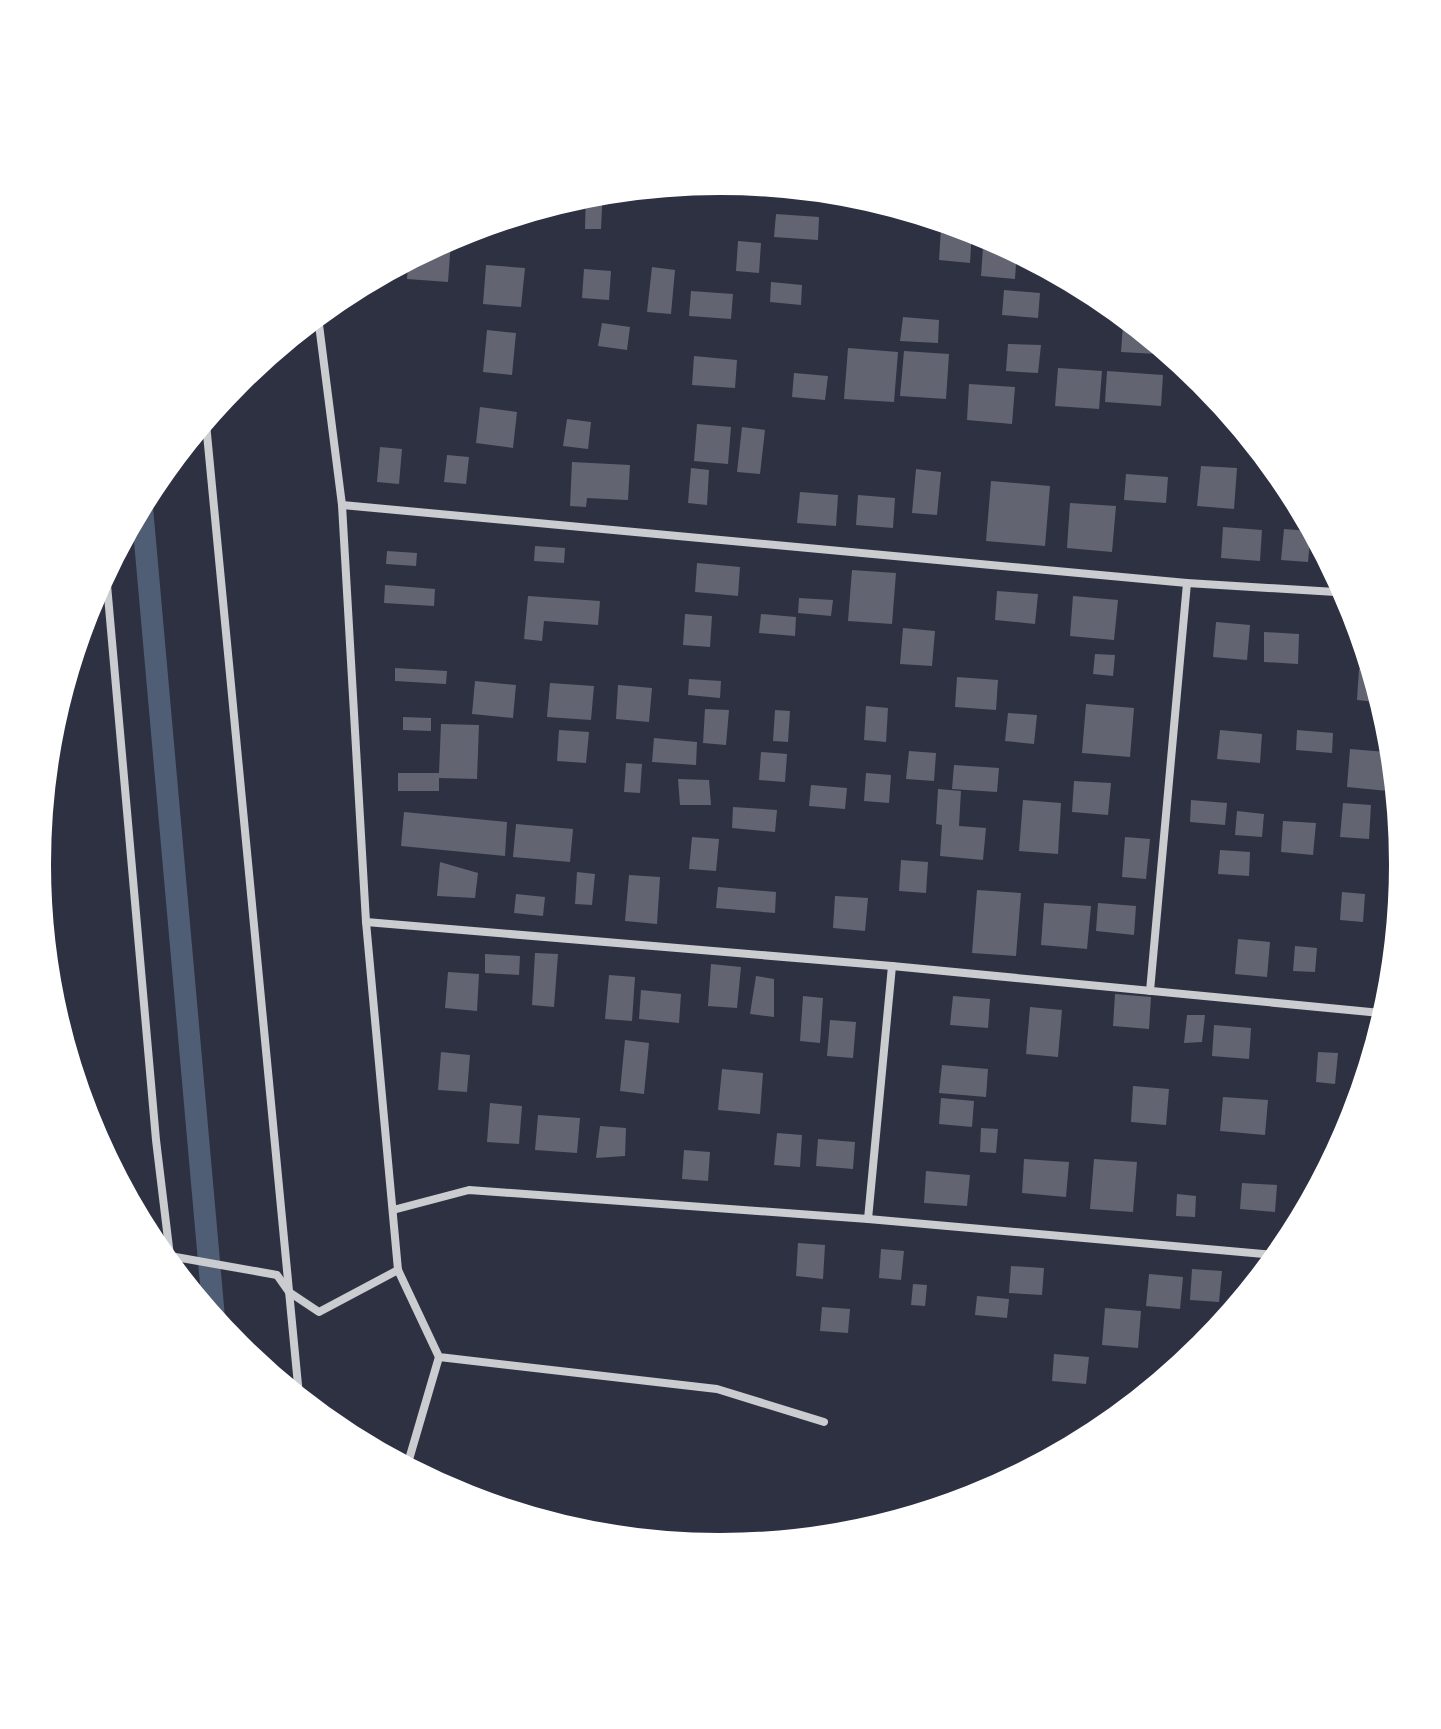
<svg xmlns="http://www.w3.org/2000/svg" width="1441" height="1729" viewBox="0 0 1441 1729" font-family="'Roboto Condensed',sans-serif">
<rect width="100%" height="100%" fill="#2d3142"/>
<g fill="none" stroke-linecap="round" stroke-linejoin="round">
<polyline stroke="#4f5d75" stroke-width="22" points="141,496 215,1329"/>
</g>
<g fill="#626471">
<polygon points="653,183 653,188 634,186 634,185"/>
<polygon points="830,187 855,189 867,193 866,205 829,203"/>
<polygon points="603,188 601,229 585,229 586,189"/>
<polygon points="893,201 929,212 928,219 892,216"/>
<polygon points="776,214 819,217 818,240 774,237"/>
<polygon points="941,228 972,230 970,263 939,260"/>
<polygon points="435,240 451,241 448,282 407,279 409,254"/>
<polygon points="738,241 761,243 759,273 736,271"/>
<polygon points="983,247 1017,250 1015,279 981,276"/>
<polygon points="486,265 525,268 521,307 483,304"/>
<polygon points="652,267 675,270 671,314 647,312"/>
<polygon points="584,269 611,271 609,300 582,298"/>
<polygon points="771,282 802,285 801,305 770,302"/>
<polygon points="1004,290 1040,293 1038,318 1002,315"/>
<polygon points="691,291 733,294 731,319 689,316"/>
<polygon points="903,317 939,320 938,343 900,341"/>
<polygon points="602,323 630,327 627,350 598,346"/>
<polygon points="1123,325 1146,327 1159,338 1158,354 1121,352"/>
<polygon points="487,330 516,333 512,375 483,372"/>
<polygon points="1008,344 1041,345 1038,373 1006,371"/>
<polygon points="848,348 898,352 894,402 844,399"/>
<polygon points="904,351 949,354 946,399 900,396"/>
<polygon points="694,356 737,360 735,388 692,385"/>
<polygon points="1058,368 1102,371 1099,409 1055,406"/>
<polygon points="1107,371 1163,375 1161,406 1105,402"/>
<polygon points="794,373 828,376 825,400 792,397"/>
<polygon points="969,384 1015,387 1012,424 967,420"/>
<polygon points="1217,389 1235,411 1214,410"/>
<polygon points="480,407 517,412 513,448 476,443"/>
<polygon points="567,419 591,422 588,449 563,446"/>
<polygon points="697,424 731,427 728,464 694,461"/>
<polygon points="1247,425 1261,443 1245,442"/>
<polygon points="742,427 765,430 760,474 737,472"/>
<polygon points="380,447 402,449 399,484 377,482"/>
<polygon points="447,455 469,457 466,484 444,482"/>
<polygon points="572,462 630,465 628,500 587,498 586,507 570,506"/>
<polygon points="1201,466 1237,468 1234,509 1197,506"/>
<polygon points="691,468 709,470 707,505 688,503"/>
<polygon points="916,469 941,472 937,515 912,513"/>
<polygon points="1126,474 1168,477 1166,503 1124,500"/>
<polygon points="991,481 1050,486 1045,546 986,541"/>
<polygon points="800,492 838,495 836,526 797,523"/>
<polygon points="858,495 895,498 893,528 856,525"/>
<polygon points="1070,503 1116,506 1112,552 1067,548"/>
<polygon points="1223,527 1262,530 1260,561 1221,558"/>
<polygon points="1284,529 1311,531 1308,562 1281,560"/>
<polygon points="535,546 565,548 564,563 534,561"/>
<polygon points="387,551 417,553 416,566 386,564"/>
<polygon points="697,563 740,567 738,596 695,592"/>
<polygon points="852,570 896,573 892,624 848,621"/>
<polygon points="385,585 435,589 434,606 384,603"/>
<polygon points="997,591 1038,594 1035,624 995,620"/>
<polygon points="528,596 600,601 598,625 544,621 542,641 524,639"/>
<polygon points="1073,596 1118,600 1114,640 1070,636"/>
<polygon points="799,598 833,600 831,616 798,613"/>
<polygon points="685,614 712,616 710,647 683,645"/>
<polygon points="761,614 796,617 795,636 759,633"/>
<polygon points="1216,622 1250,625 1247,660 1213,657"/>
<polygon points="903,628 935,631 932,666 900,664"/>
<polygon points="1264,632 1299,634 1298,664 1264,662"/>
<polygon points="1095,654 1115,655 1113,676 1093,674"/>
<polygon points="395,668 447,671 446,684 395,681"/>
<polygon points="1359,669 1378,671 1387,703 1357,700"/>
<polygon points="957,677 998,680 996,710 955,707"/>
<polygon points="689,679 721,681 720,698 688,695"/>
<polygon points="475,681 516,685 513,718 472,714"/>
<polygon points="550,683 594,686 591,720 547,717"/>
<polygon points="618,685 652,688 649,722 616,719"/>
<polygon points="1086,704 1134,708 1130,757 1082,753"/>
<polygon points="866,706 888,708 886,742 864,740"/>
<polygon points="705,709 729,710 726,745 703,743"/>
<polygon points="775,710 790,711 788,742 773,741"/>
<polygon points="1008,713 1037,715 1034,744 1005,741"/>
<polygon points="403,717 431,718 431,731 403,730"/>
<polygon points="441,724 479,725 477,779 439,778 439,791 398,791 398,773 439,773"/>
<polygon points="559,730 589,732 586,763 557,761"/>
<polygon points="1220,730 1262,734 1260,763 1217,759"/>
<polygon points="1297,730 1333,733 1332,753 1296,750"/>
<polygon points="654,738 697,742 696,765 652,762"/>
<polygon points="1350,749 1398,753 1400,770 1398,792 1347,787"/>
<polygon points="909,751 936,753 934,781 906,779"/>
<polygon points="761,752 787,754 785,782 759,780"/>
<polygon points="626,763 642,764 640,793 624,792"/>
<polygon points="954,765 999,768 997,792 952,789"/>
<polygon points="866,773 891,775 889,803 864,801"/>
<polygon points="678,779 709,780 711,805 680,805"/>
<polygon points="1074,781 1111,783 1108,815 1072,812"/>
<polygon points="811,785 847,788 845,809 809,806"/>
<polygon points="938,789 961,791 959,826 986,828 983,860 940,856 942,825 936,824"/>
<polygon points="1023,800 1061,803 1058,854 1019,851"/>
<polygon points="1191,800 1227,803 1225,825 1190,822"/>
<polygon points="1343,803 1371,805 1369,839 1340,837"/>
<polygon points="733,807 777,810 775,832 732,828"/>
<polygon points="1237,811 1264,814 1262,837 1235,835"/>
<polygon points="404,812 507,822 505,856 401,846"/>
<polygon points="1283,821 1316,823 1313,855 1281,852"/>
<polygon points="516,824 573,829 570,862 513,857"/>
<polygon points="692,837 719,839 716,871 689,869"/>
<polygon points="1125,837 1150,839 1146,879 1122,877"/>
<polygon points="1220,850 1250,852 1249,876 1218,874"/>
<polygon points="901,860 928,862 926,893 899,891"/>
<polygon points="440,862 478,873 475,898 437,896"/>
<polygon points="577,872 595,874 592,905 575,904"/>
<polygon points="629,875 660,877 657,924 625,921"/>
<polygon points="718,887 776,892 775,913 716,908"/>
<polygon points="977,890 1021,893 1016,956 972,953"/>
<polygon points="1342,892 1365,894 1363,922 1340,920"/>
<polygon points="516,894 545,897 543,916 514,913"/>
<polygon points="835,896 868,898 865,931 833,928"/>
<polygon points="1044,903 1091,906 1087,949 1041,945"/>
<polygon points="1098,903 1136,906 1134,935 1096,931"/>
<polygon points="1238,939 1270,942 1267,977 1235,974"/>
<polygon points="1295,946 1317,948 1315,972 1293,971"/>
<polygon points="535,953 558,954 554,1007 532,1005"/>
<polygon points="485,954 520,956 519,975 485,973"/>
<polygon points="711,964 741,967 737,1008 708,1006"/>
<polygon points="448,972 479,974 477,1011 445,1008"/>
<polygon points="609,975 635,977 632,1021 605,1019"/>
<polygon points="756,976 774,979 774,1017 750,1014"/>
<polygon points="641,990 681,994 679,1023 639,1019"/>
<polygon points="1115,994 1151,997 1149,1029 1113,1026"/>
<polygon points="803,996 823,998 820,1043 800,1041"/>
<polygon points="953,996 990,999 988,1028 950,1025"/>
<polygon points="1030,1007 1062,1010 1058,1057 1026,1054"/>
<polygon points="1187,1015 1205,1015 1202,1042 1184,1043"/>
<polygon points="830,1020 856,1022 853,1058 827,1056"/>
<polygon points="1214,1025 1251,1028 1249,1059 1212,1056"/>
<polygon points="625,1040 649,1043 644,1094 620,1091"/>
<polygon points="441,1052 470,1055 467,1092 438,1090"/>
<polygon points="1318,1052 1338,1053 1335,1084 1316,1082"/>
<polygon points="942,1065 988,1069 986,1097 939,1093"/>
<polygon points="722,1069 763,1073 760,1114 718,1110"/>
<polygon points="1133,1086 1169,1089 1166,1125 1131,1122"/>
<polygon points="1352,1090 1368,1091 1358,1124 1350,1124"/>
<polygon points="1223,1097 1268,1100 1265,1135 1220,1131"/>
<polygon points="941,1098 974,1101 972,1127 939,1124"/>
<polygon points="490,1103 522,1106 519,1144 487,1142"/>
<polygon points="538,1115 580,1118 577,1153 535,1150"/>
<polygon points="600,1126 626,1128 625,1156 596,1158"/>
<polygon points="981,1128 998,1129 996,1153 980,1152"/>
<polygon points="777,1133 802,1135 800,1167 774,1165"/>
<polygon points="818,1139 855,1142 853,1169 816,1166"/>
<polygon points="684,1150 710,1152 708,1181 682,1179"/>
<polygon points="1024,1159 1069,1162 1066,1197 1022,1193"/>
<polygon points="1094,1159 1137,1162 1133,1212 1090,1209"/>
<polygon points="926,1171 970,1175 967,1206 924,1203"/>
<polygon points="1242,1183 1277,1185 1275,1212 1240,1209"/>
<polygon points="1307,1190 1323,1191 1306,1223 1302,1223"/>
<polygon points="1177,1194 1196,1196 1195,1217 1176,1216"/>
<polygon points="798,1243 825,1245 823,1279 796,1276"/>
<polygon points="881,1249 904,1251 901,1280 879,1278"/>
<polygon points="1011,1266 1044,1268 1042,1295 1009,1293"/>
<polygon points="1192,1269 1222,1271 1219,1302 1190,1300"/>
<polygon points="1149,1274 1183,1277 1180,1309 1146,1306"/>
<polygon points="1248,1281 1264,1282 1246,1304"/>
<polygon points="913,1284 927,1285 925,1306 911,1305"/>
<polygon points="977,1296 1009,1299 1007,1318 975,1315"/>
<polygon points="822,1307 850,1309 848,1333 820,1331"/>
<polygon points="1105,1308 1141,1311 1138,1348 1102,1345"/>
<polygon points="1054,1354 1089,1357 1086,1384 1052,1381"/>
</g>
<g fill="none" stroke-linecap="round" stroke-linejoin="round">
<g stroke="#caccd0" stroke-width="8">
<polyline points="317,309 342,505 366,922 398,1270 439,1357 717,1389 824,1422"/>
<polyline points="205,413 300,1406"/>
<polyline points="342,505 1187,583 1352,593"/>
<polyline points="105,562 156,1140 170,1256 170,1273"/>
<polyline points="366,922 892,966 1391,1014"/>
<polyline points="1150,991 1187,583"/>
<polyline points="393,1210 469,1190 868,1219 1286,1256"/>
<polyline points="868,1219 892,966"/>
<polyline points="170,1256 277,1275 289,1292 319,1312 398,1270"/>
<polyline points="405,1473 439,1357"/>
</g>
</g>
<path d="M0 0H1441V1729H0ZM46 864a674 674 0 1 1 1348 0a674 674 0 1 1-1348 0Z" fill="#fff" fill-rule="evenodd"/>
<path fill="none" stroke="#fff" stroke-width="10" d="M46 864a674 674 0 1 1 1348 0a674 674 0 1 1-1348 0Z"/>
</svg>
